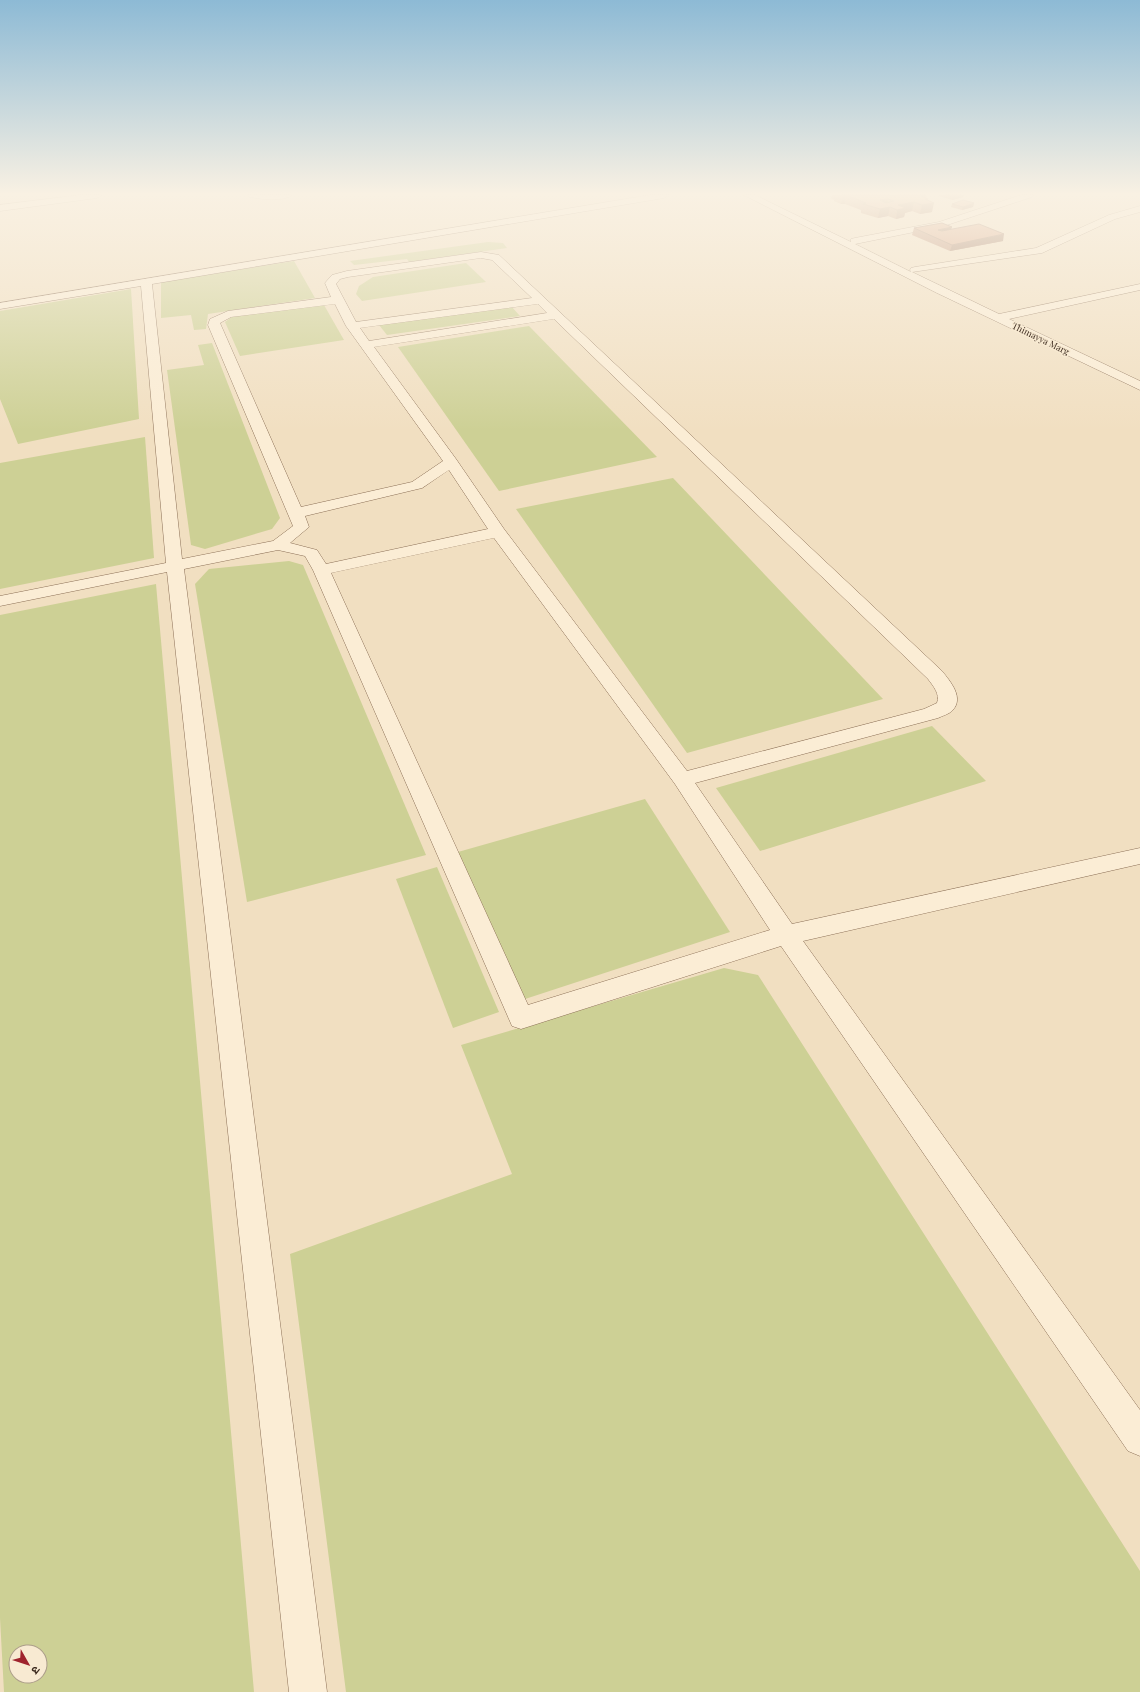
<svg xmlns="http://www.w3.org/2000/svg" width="1140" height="1692" viewBox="0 0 1140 1692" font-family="'Playfair Display','Noto Sans Devanagari',serif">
<rect width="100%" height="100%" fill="#f1dfc1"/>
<g fill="#cdd095" fill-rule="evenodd">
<polygon points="488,242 503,243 507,248 409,262 407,259 354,265 350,261"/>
<polygon points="294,261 315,298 208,314 206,329 194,330 191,315 161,318 161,282"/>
<polygon points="466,263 486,282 362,301 356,294 359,286 373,277"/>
<polygon points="131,289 139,419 18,444 0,399 0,311"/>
<polygon points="324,305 344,340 240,356 225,322 233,316"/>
<polygon points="511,306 520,316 387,335 379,325"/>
<polygon points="529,326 657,457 499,491 398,347"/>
<polygon points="212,343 280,518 272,529 205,549 191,545 167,370 204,365 198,345"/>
<polygon points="145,437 154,558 0,589 0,463"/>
<polygon points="673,478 883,699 687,753 516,509"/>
<polygon points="289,561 303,565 426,855 247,902 195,584 209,569"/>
<path d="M156 584 254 1692H4L0 1618V615ZM16 1652H40V1676H16Z"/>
<polygon points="932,726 986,781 760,851 716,788"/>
<polygon points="645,799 730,932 522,1000 458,852"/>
<polygon points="437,867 499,1012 453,1028 396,879"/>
<polygon points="724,968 758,975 1140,1571 1140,1692 346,1692 290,1254 512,1174 461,1045"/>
</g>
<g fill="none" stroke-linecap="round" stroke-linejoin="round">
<g stroke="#8c7057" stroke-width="1">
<g id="minor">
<polygon points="80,195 102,195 97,198 0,211 0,205"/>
<path d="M248 195H292C284 202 259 199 250 197Z"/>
<path d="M650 195H669L664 198 152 284 182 559 273 541 293 526 208 325 210 319 228 311 331 297 325 283 332 275 347 271 481 252 499 255 942 671C950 681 965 698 952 711 949 714 942 716 938 718L695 783 792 924 1140 848V864L803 941 1140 1410V1456L1128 1451 781 946 521 1029 512 1026 313 570 305 556 278 550 184 569 327 1692H289L167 572 0 606V596L166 563 141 286 0 309V303ZM481 258 492 260 532 298 356 322 336 284 340 279 348 277ZM335 304 346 326 443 461 412 482 301 507 220 323 231 317ZM538 304 547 313 369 341 360 328ZM554 319 928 679C934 687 940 694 937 703L924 709 687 771 504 529 456 459 374 347ZM449 470 488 529 326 564 317 550 290 543 309 527 305 516 422 488ZM494 538 675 784 770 930 528 1005 331 573Z"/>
<polygon points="744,195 755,195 851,242 851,239 855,238 939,222 1021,195 1034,195 1032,197 944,226 855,244 911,272 910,270 911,268 915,267 1036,248 1109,215 1140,206 1140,212 1115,219 1042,253 912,272 999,314 1140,284 1140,290 1009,319 1140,381 1140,390 937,293"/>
</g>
</g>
<use href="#minor" fill="#fbedd5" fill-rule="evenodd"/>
</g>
<g fill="#b58065">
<polygon points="832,195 925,195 926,198 928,200 932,212 920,214 912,211 905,213 904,217 896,219 888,216 878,218 861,213 861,210 845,204 841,204 834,201 834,200 831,198"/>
<polygon points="939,195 964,195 963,197 952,200 939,196"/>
<polygon points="974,203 973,207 962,210 951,207 952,204"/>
<polygon points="914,228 951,230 1003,241 950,251 912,235"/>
</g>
<g fill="#936852">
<polygon points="843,195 846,195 845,204 841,204"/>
<polygon points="926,195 925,199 928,199 927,204 934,203 932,212 920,214 922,205 924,204 919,205 921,196"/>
<polygon points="961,195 964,195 963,197 952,200 952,197"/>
<polygon points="888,199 887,208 890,207 888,216 878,218 880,209 880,200"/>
<polygon points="914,202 912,211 905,213 904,217 896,219 898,205"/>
<polygon points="974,203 973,207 962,210 963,207"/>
<polygon points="952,227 950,233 937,236 938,230"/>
<polygon points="1004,234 1003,241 950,251 952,245"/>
</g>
<g fill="#d29575" stroke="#936852" fill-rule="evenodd">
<path d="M841 195H889L892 196 898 195H926L921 196 928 199H925L934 203 922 205 914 202 898 205 906 208 897 210 890 207 880 209 863 204 866 203 846 195ZM888 199 894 201 886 203 880 200Z"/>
<polygon points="946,195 961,195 952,197"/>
<polygon points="963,200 974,203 963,207 952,204"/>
<polygon points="942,223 952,227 938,230 942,231 979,224 1004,234 952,245 914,228"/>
</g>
<linearGradient id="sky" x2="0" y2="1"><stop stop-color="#8dbad5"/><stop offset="0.45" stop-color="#f9f1e3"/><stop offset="1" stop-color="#f9f1e3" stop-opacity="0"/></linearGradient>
<rect width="1140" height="431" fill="url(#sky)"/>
<g text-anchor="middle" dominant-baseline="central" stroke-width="3" stroke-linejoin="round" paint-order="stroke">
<g font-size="9" fill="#3b291d" stroke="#f8ead2">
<text transform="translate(1041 338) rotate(26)">Thimayya Marg</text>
</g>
</g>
<g transform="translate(28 1664) rotate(129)"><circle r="19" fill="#f8ead2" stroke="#ac9d8a"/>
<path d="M0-3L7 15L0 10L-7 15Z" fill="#9f232d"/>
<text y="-6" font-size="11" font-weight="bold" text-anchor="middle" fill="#3b291d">उ</text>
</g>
</svg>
